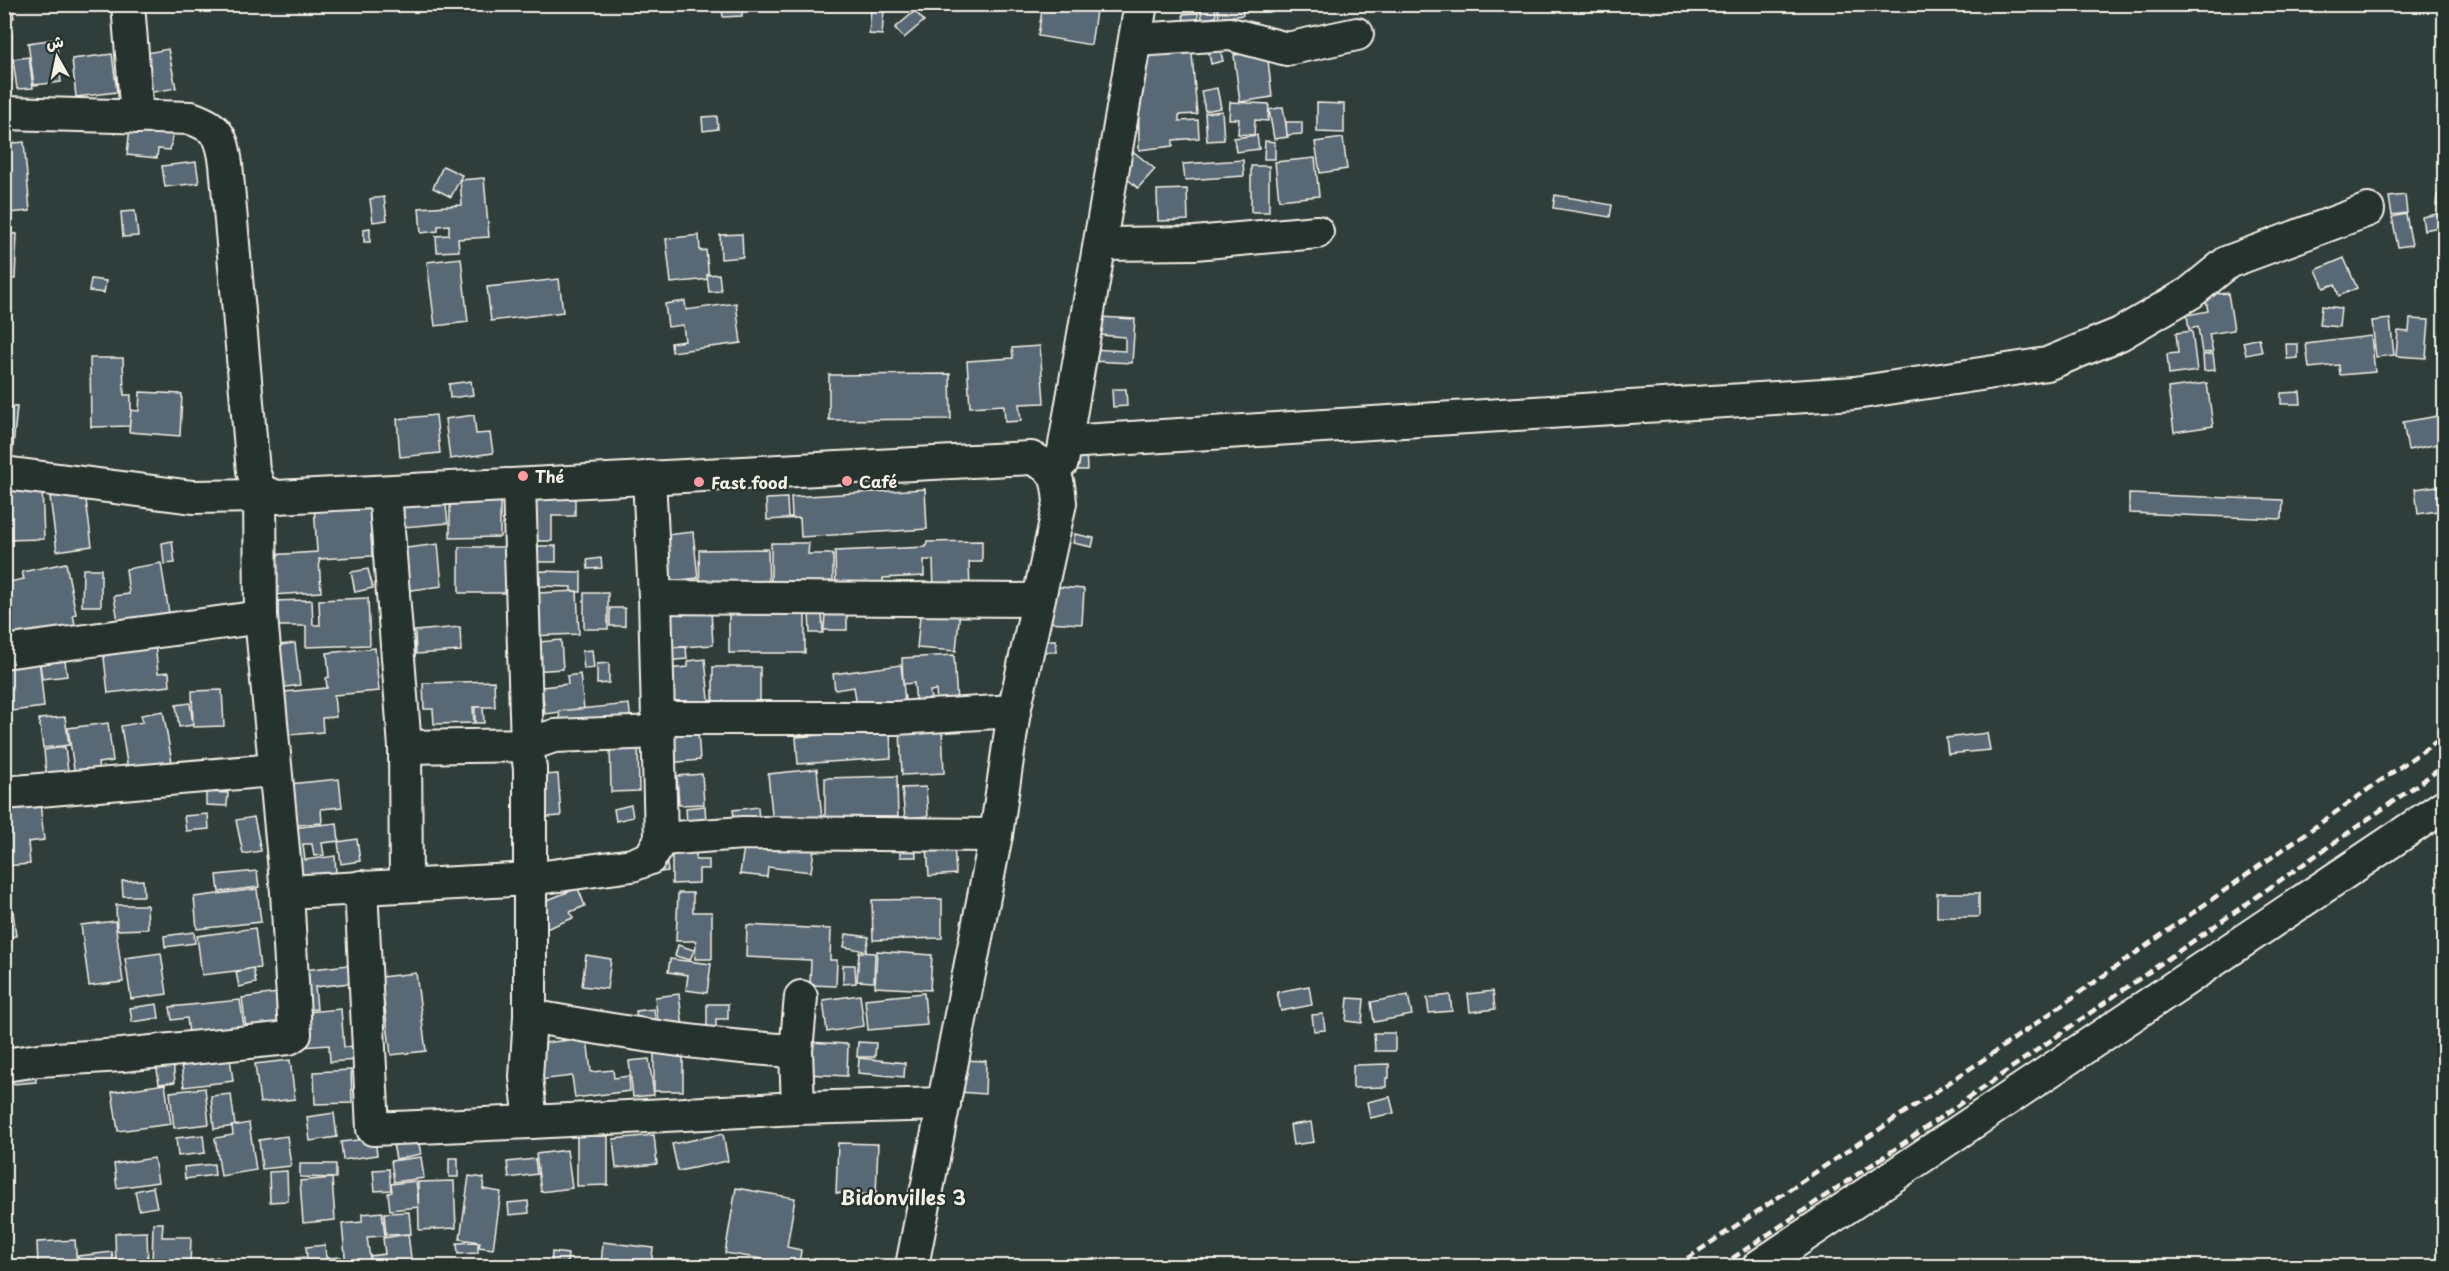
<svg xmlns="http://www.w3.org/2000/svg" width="2449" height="1271" viewBox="0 0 2449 1271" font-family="'Playpen Sans','Playpen Sans Arabic',sans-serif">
<rect width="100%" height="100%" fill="#303e3b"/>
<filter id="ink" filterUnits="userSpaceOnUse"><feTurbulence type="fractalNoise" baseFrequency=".0167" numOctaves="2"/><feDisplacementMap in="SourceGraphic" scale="12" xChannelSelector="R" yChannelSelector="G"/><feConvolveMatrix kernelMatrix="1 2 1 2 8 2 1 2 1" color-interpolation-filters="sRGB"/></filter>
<g filter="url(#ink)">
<g fill="#596975" stroke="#f4f1e8" stroke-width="1.5">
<polygon points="4,4 12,4 14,18 4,19"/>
<polygon points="1043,4 1097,4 1091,45 1038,36"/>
<polygon points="1200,4 1215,4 1216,17 1202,19"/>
<polygon points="1217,4 1241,4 1243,15 1219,18"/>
<polygon points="742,9 742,16 723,17 722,10"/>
<polygon points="871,9 884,10 882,35 869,34"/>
<polygon points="915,11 924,21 904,38 895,28"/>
<polygon points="1198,13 1200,27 1185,29 1183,14"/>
<polygon points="12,33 12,81 4,81 4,34"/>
<polygon points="56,39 61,82 34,85 28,43"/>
<polygon points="1191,42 1197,114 1179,115 1179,121 1198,120 1199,138 1173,140 1173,146 1139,150 1138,55 1154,55 1153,46"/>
<polygon points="1219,45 1223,61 1211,64 1208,47"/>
<polygon points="168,49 176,88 148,93 141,54"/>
<polygon points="1267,51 1272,97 1240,102 1234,55"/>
<polygon points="112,54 117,92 76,97 72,59"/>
<polygon points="29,57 33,88 17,89 13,59"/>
<polygon points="1217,88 1221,108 1205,111 1201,91"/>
<polygon points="1230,102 1269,104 1268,121 1255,120 1254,135 1238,134 1239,119 1229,119"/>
<polygon points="1317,103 1344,104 1344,133 1317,132"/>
<polygon points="1283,107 1288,137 1274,139 1269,110"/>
<polygon points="1222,111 1224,140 1207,141 1205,113"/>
<polygon points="717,116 718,129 703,131 702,117"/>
<polygon points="1286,122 1302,122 1302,134 1287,135"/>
<polygon points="130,126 173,131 170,150 158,149 157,158 127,155"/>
<polygon points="1257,135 1259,149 1236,152 1234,138"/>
<polygon points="1343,138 1347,169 1320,173 1315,142"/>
<polygon points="1265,141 1275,142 1275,159 1264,159"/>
<polygon points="24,142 30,211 8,213 7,202 4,202 4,144"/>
<polygon points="1134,152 1155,169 1138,188 1118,171"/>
<polygon points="1315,158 1319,196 1279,200 1275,162"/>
<polygon points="1243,160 1244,176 1185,180 1183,164"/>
<polygon points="196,162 199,183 165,187 162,166"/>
<polygon points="443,166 462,175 451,197 433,188"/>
<rect x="1251" y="166" width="18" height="46"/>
<polygon points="484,178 489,237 458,239 459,251 437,252 436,236 449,235 449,225 438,226 438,231 421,233 419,208 462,205 460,180"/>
<polygon points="1187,189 1188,220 1158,221 1157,190"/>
<polygon points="1555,195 1612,205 1610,217 1553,208"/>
<polygon points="2405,195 2407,213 2392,215 2389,197"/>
<polygon points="2437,195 2444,195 2444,205 2436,205"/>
<polygon points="384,197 387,220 373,222 370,199"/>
<polygon points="135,211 138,236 123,237 121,212"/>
<polygon points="2442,213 2444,226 2424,230 2422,217"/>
<polygon points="2406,214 2412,245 2398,247 2392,217"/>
<polygon points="370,228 370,242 364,242 364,229"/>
<polygon points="4,233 17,234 15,279 4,278"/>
<polygon points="742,234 743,257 721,259 720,235"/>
<polygon points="699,235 700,251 706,250 709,279 671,283 666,239"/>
<polygon points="461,258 468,322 435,326 427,262"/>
<polygon points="2344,258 2357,288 2339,296 2335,284 2324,288 2316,270"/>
<polygon points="719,274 721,291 709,292 707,275"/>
<polygon points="91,279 106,281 104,293 89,291"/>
<polygon points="559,279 563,312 491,321 487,287"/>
<polygon points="2217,284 2219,294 2228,293 2234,330 2209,334 2213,352 2202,353 2198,327 2189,329 2187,315 2208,311 2203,286"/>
<polygon points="685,301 686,310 736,303 741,343 672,352 671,343 685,341 683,325 668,327 665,304"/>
<polygon points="2322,306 2341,308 2339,327 2320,325"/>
<polygon points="1100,317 1135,319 1132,363 1091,361 1092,349 1125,351 1125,337 1099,335"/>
<polygon points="2390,319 2394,355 2376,357 2372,321"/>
<polygon points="2410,319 2429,320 2426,358 2396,356 2398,331 2409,332"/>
<polygon points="2192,331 2197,371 2169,375 2167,354 2178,353 2176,333"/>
<polygon points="2371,336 2375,372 2340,375 2339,365 2309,368 2306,344"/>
<polygon points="2259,338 2262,352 2246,355 2243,342"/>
<polygon points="2286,344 2298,344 2298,358 2287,359"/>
<polygon points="1040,346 1044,403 1019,404 1021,421 1005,422 1004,405 970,407 967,361 1013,358 1012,348"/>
<polygon points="2213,354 2215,370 2204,371 2203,355"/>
<polygon points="90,358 123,358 124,395 131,395 131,426 91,427"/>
<polygon points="950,374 951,419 829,420 829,375"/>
<polygon points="471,381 473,395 450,398 449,384"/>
<polygon points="2207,383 2213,426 2174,432 2168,388"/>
<polygon points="1112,389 1126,389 1127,406 1113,407"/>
<polygon points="140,392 182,394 180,436 129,432 131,410 139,411"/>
<polygon points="2300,392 2301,404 2281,404 2281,393"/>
<polygon points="4,406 17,407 12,457 4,456"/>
<polygon points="436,415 440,453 400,457 397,419"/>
<polygon points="474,415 476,434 490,433 493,453 450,459 445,419"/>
<polygon points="2444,415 2444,443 2408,450 2403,422"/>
<polygon points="1067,450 1086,450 1087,470 1068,470"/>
<polygon points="4,477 42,486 44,539 4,540"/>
<polygon points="2444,485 2444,510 2418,514 2415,489"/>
<polygon points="925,489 927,529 801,537 800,518 767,520 766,499 787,498 788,517 792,517 791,497"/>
<polygon points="85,492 92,546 57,551 50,497"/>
<polygon points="450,494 500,495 500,537 450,538"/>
<polygon points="2129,494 2283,500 2282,519 2129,513"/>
<polygon points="523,495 575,495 575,516 552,516 552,541 524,541"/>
<polygon points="445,497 448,523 404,527 401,501"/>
<polygon points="370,502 372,556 319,559 321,592 271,595 269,555 317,552 314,505"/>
<polygon points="693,532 698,578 661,582 656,536"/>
<polygon points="1075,534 1094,538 1092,547 1073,543"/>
<polygon points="172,541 175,563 164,564 162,543"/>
<polygon points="982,541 982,562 969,562 970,591 934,592 933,560 924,560 924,576 883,578 883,590 836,591 835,551 926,547 927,542"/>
<polygon points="771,543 809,543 808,554 833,554 833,593 771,593"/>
<polygon points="438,544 442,586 404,591 399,549"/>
<polygon points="524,546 556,546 556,562 525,562"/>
<rect x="459" y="547" width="49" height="46"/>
<polygon points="768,549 769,591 700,593 699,550"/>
<polygon points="601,558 602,568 588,569 587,560"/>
<polygon points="66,563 76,614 73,615 76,629 4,643 4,583 24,579 22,572"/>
<polygon points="161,563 171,626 120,634 114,596 129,594 126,569"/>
<polygon points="83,569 101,569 101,606 82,606"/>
<polygon points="368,569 373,588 355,592 351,572"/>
<polygon points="540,571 581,572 581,592 571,592 571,587 540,586"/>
<polygon points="1048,586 1084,589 1082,624 1046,622"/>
<polygon points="577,591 579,634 530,636 538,593"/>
<rect x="584" y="593" width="24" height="36"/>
<polygon points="368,598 370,645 306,647 306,626 275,626 268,601 312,600 313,625 320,625 319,600"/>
<polygon points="921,606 960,610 956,651 917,648"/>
<rect x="610" y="608" width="15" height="18"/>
<polygon points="711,610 713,645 665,648 662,614"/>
<rect x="729" y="610" width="76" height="43"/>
<polygon points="825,611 847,612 847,630 824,630"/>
<polygon points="809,612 822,612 823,633 810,633"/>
<polygon points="460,627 461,651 416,654 415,631"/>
<polygon points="561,640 563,669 531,671 528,643"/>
<rect x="1039" y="640" width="17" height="12"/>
<polygon points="155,643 158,673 169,672 170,686 108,693 103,649"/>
<polygon points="295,643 300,685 271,689 265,647"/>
<polygon points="686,647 687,659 664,661 663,648"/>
<polygon points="375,648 379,691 334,695 336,717 322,718 323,732 288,735 284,692 327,688 326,678 329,677 327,653"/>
<polygon points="592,650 594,668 584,669 582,651"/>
<polygon points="954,655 957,703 937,704 936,690 930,691 931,701 916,702 914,683 903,684 902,658"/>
<polygon points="39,657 44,707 4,712 4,661"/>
<polygon points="705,659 710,709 670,713 666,669 688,667 688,661"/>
<polygon points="65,661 67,676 42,679 40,664"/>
<polygon points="609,663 609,683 597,684 597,664"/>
<polygon points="901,665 905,700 857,706 854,687 835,690 833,674"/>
<polygon points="713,667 760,667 760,711 713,710"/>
<polygon points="580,674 584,709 545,714 542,687 568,684 567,676"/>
<polygon points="494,681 495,707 473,707 474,723 434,724 433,709 424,709 423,683"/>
<polygon points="222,690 224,726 193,727 192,691"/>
<polygon points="190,703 193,725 179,727 176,705"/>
<polygon points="629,704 631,723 561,730 559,711"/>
<polygon points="475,707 483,707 484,723 475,723"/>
<polygon points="163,711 173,768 129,776 121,726 143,722 141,715"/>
<polygon points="65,717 69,745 43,748 39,719"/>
<polygon points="108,723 113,761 98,763 99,773 75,776 68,728"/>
<polygon points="942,728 944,773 902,775 900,730"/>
<polygon points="698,730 700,760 668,763 665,733"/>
<polygon points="890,730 891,758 798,764 796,737"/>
<polygon points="1987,733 1990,750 1948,754 1946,738"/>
<polygon points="638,744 639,791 611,792 610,745"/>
<polygon points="65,747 69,779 47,782 44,750"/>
<polygon points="817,769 822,819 773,824 768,774"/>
<polygon points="558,774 561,816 530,818 528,776"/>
<polygon points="702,774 704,804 679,805 677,776"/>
<polygon points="897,776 898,823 825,820 825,778"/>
<polygon points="339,779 342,807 321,809 322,823 283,826 279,785"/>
<polygon points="926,787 928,816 905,818 902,788"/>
<polygon points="206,792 228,793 227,806 206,805"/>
<polygon points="40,802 44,840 28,842 30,864 4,866 4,806"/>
<polygon points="631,805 633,817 616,821 614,809"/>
<polygon points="705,806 706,822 687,824 686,808"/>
<polygon points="758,807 759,821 735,824 733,810"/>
<polygon points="208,814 209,829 186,831 184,816"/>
<polygon points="254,817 261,851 243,854 236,820"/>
<polygon points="337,823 339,841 322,843 324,855 314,856 312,844 303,844 305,860 335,856 336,873 287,879 281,829"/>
<polygon points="357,839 360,861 341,864 338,842"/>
<polygon points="745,840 814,849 811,872 768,867 767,877 740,874"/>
<polygon points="900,844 915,844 916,857 900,857"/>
<polygon points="954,845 956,874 929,876 927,846"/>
<polygon points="672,850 696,850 696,860 709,860 709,869 699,869 699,883 672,884"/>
<polygon points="666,858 668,871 651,873"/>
<polygon points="257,871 259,887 219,892 217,875"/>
<polygon points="143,880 144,896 123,896 122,881"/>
<polygon points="578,888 585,906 570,912 573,918 546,929 537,904"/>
<polygon points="257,889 261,922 197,929 194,897"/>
<polygon points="678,893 693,893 693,912 712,912 712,959 695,959 696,941 676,941"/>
<rect x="1937" y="893" width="42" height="24"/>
<polygon points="942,899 942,938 873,940 872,900"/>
<polygon points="116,905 147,905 148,929 117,930"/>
<polygon points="13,911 16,936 4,938 4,912"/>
<polygon points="115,921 123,982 89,986 81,925"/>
<polygon points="747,925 831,929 830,960 837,960 836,986 810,985 811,960 746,957"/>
<polygon points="255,928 260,968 202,975 197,936"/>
<polygon points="194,932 195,943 165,947 164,936"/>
<polygon points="846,934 869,937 866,951 844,947"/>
<polygon points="678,945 694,950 690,960 675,956"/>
<polygon points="877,951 932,955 930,990 875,987"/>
<polygon points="859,952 875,953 874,982 857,981"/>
<polygon points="161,953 167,994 131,999 125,958"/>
<polygon points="586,955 611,959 607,989 582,986"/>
<polygon points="670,959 711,964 707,993 686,990 688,975 668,972"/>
<polygon points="348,965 350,983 315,987 317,1009 299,1011 295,971"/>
<polygon points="843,965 855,965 856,983 843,984"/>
<polygon points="253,968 256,983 239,987 236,972"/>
<polygon points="416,973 426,1051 391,1055 381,977"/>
<polygon points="1309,986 1312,1005 1281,1011 1277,992"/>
<polygon points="1493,991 1495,1009 1470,1012 1468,994"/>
<polygon points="277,993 282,1031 247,1036 242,998"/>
<polygon points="924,993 927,1025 868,1030 865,999"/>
<polygon points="679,994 683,1028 659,1031 655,997"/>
<polygon points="860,995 864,1026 827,1032 823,1000"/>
<polygon points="1408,995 1412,1015 1374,1022 1371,1002"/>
<polygon points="1450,995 1452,1011 1429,1013 1427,998"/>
<polygon points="1348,998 1364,999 1362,1023 1346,1021"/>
<polygon points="240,1000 245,1034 190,1042 187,1018 172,1020 170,1007"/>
<polygon points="157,1004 159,1018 132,1022 130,1008"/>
<polygon points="707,1004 728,1004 728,1019 716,1019 716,1033 707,1033"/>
<polygon points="341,1009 344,1047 356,1046 357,1060 330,1062 329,1045 301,1047 307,1012"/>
<polygon points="654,1009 656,1025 638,1027 636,1011"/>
<polygon points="1323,1014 1325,1030 1314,1031 1312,1015"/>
<polygon points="1374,1033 1395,1033 1395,1051 1375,1051"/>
<polygon points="587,1038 591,1072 613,1070 614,1078 629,1076 630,1091 575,1098 572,1076 539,1080 535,1044"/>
<polygon points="805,1042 848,1044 847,1076 804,1074"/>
<polygon points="858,1042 876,1043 875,1057 857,1057"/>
<polygon points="229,1050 233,1081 184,1087 180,1056"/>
<rect x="654" y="1050" width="29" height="41"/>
<polygon points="172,1052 175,1082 159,1084 155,1055"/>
<polygon points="859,1058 905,1063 904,1077 858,1073"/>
<polygon points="649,1059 654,1095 633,1097 629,1061"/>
<polygon points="290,1060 295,1099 260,1103 255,1064"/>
<polygon points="961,1060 986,1061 985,1094 959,1092"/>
<polygon points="35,1064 36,1082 13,1084 11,1067"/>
<polygon points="1389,1064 1389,1078 1386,1078 1386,1087 1353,1088 1353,1065"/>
<polygon points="351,1070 352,1103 315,1104 314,1072"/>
<polygon points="165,1084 171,1124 118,1131 112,1092"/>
<polygon points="205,1088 209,1124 174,1128 170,1092"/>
<polygon points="231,1094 235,1126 214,1129 211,1096"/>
<polygon points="1390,1097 1394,1113 1370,1118 1367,1102"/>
<polygon points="334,1113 337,1137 310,1141 307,1117"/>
<polygon points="1311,1122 1314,1142 1293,1145 1290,1125"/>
<polygon points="249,1123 256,1170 221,1176 215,1138 233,1135 232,1126"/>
<polygon points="723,1134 728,1161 678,1171 672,1144"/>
<polygon points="203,1135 205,1153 178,1156 176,1138"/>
<polygon points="654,1135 657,1164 616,1168 613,1139"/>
<polygon points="287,1136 291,1166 262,1169 259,1140"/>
<polygon points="577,1136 608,1136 608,1185 577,1186"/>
<polygon points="375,1138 377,1155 343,1160 341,1142"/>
<polygon points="418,1139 421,1154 396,1159 393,1144"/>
<polygon points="838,1143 878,1144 876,1195 836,1193"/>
<polygon points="567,1150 572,1188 541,1192 536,1154"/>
<polygon points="421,1157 424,1178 394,1182 391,1161"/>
<polygon points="154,1158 158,1182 117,1188 114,1164"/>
<rect x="449" y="1158" width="9" height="19"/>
<polygon points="535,1159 537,1174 509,1178 507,1162"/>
<polygon points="214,1164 215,1175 185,1179 184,1167"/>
<polygon points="300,1164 336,1164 336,1178 300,1177"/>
<polygon points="389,1169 391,1190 375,1191 373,1170"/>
<polygon points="287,1171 288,1201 270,1202 269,1172"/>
<polygon points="469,1176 484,1178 483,1189 501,1192 493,1249 479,1247 480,1242 460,1239"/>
<polygon points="332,1178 335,1220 303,1223 300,1181"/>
<polygon points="416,1181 419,1207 390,1210 388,1193 392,1192 391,1184"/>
<polygon points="454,1181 456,1228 419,1230 418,1182"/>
<polygon points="153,1187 157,1207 139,1210 135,1191"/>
<polygon points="736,1188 795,1198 787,1247 801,1250 799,1265 725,1253"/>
<polygon points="528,1201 529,1213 509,1215 508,1203"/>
<polygon points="382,1212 385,1236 367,1237 371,1266 346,1266 342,1224 362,1222 362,1214"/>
<polygon points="409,1212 411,1234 386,1235 384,1213"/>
<polygon points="153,1223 163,1223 162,1237 191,1237 190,1266 152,1266"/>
<polygon points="147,1232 148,1266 116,1266 115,1233"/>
<polygon points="408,1234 412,1266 371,1266 370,1256 385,1254 383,1238"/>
<polygon points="75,1240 77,1266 38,1266 37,1242"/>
<polygon points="478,1242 478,1253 458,1254 457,1243"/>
<polygon points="603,1242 653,1248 651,1266 601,1266"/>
<polygon points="325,1245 326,1258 341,1257 342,1266 297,1266 296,1258 307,1257 306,1247"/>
<polygon points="112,1252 114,1266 79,1266 78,1256"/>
<polygon points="552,1252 568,1254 567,1266 551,1266"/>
<polygon points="218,1257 220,1266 193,1266 192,1261"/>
</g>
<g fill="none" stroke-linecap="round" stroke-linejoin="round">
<g stroke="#f4f1e8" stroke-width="36">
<g id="minor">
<polyline points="128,4 137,117"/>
<polyline points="1135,40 1230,34 1287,49 1357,34"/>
<path d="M4 113 191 118C218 128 222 135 226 164L253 471 260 491 277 497 1031 458C1056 468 1058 477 1060 503L1014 711 996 835 912 1266"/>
<polyline points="1100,244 1195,243 1317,232"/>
<polyline points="1066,442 1855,393 2047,364 2120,334 2190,293 2228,262 2368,210"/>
<polyline points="1062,462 1141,4"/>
<polyline points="4,473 193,497 261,496"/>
<polyline points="385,492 405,747 406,885"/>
<polyline points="655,597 1038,600"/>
<polyline points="4,652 261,617"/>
<polyline points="658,718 896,718 1014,711"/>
<polyline points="658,732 554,736 527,745 530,769 530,1016 526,1077 531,1122 798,1108 944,1104"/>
<polyline points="405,747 527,745 519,485"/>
<polyline points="4,793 274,770"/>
<polyline points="661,839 743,833 996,835"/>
<polyline points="361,887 373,1129 531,1122"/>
<polyline points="287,892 530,879 632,865 650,858 661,839 655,597 649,477"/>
<path d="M530 1016C619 1032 706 1046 796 1051"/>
<polyline points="4,1065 39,1060 122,1055 289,1038 295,1034 287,892 261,617 260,491"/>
<polyline points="798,1108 796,1051 801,997"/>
<polyline points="1759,1266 2444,806"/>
</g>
</g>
<use href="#minor" stroke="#26332d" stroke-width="32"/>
<g stroke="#f4f1e8" stroke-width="4.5" stroke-dasharray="9 4.5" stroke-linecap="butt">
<polyline points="1676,1266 2008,1043 2444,736"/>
<polyline points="1721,1266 1898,1147 2444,766"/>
</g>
</g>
</g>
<g fill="#ff9aa2" stroke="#26332d" stroke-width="2">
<circle cx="523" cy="476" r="6"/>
<circle cx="847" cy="481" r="6"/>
<circle cx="699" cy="482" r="6"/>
</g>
<g text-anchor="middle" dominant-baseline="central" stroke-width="4.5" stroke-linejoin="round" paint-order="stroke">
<g font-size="16" font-weight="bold" fill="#f4f1e8" stroke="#26332d" text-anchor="start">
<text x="535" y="476">Thé</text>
<text x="859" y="481">Café</text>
<text x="711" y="482">Fast food</text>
</g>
<g font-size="20" font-weight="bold" fill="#f4f1e8" stroke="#26332d">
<text x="903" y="1197">Bidonvilles 3</text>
</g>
</g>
<rect width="2449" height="1271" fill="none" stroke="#26332d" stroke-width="24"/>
<rect x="12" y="12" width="2425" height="1247" fill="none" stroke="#f4f1e8" stroke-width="2" filter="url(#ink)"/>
<g transform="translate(57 57) rotate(351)" stroke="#26332d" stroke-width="4.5" paint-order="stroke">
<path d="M0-4.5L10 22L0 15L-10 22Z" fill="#f4f1e8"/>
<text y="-9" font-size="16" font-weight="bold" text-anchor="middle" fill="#f4f1e8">ش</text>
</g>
</svg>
